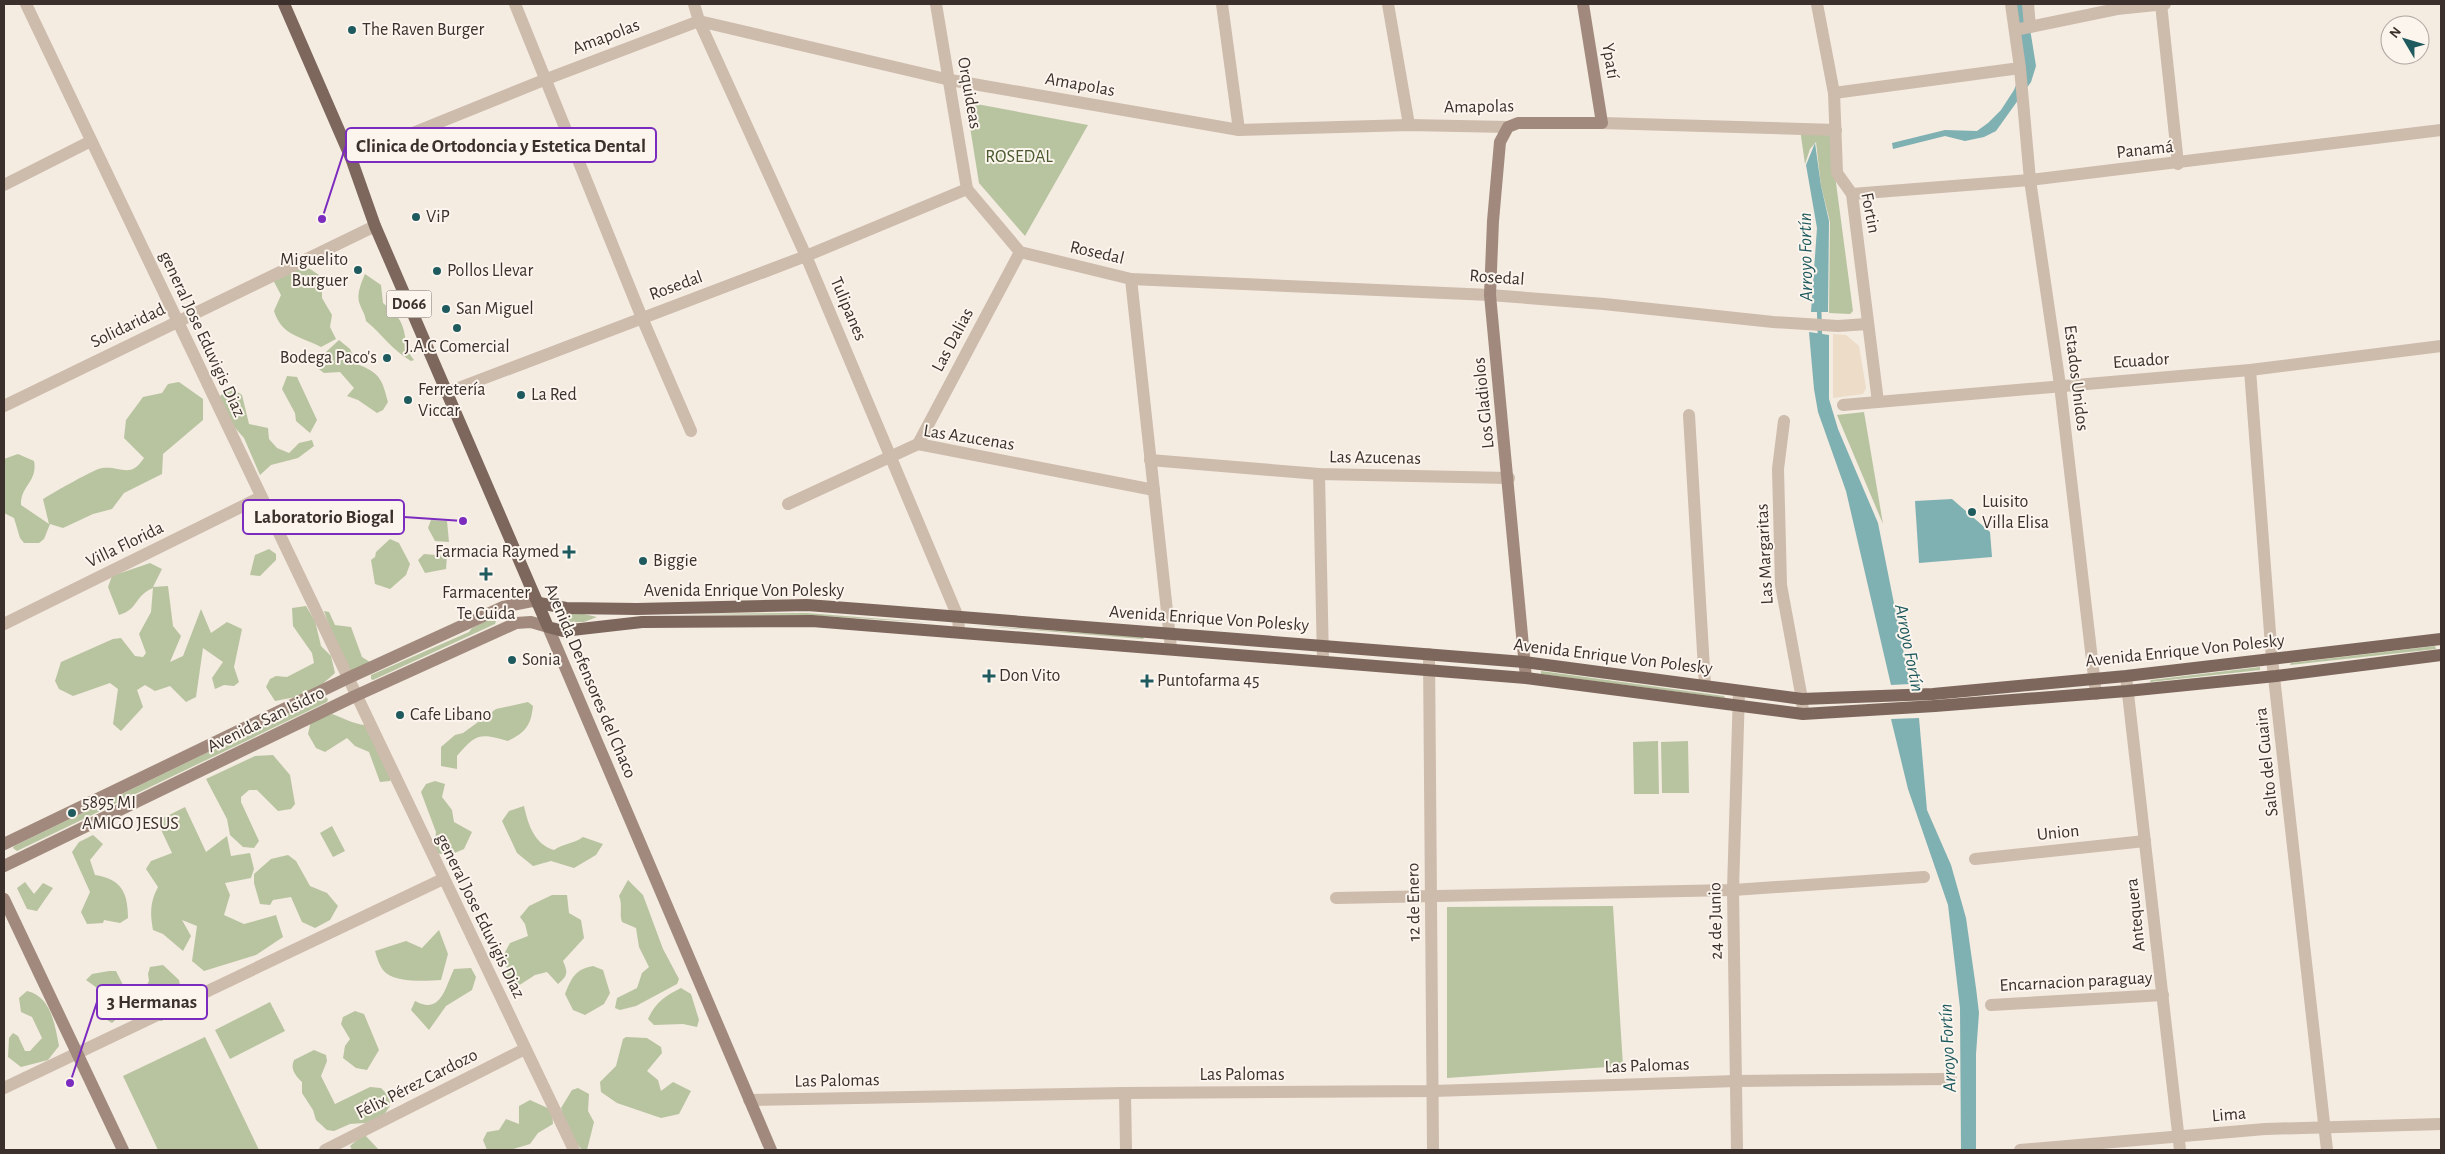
<svg xmlns="http://www.w3.org/2000/svg" width="2445" height="1154" viewBox="0 0 2445 1154" font-family="'Alegreya Sans',sans-serif">
<rect width="100%" height="100%" fill="#f4ebe1"/>
<g fill="#b8c4a0">
<polygon points="966,102 1088,125 1025,236 979,183"/>
<polygon points="1800,129 1829,130 1853,311 1850,314 1829,313 1830,222 1821,186 1816,142 1810,149 1805,164"/>
<path d="M293 264 310 269 322 277V298L332 315 330 327 336 339 321 347C300 336 282 336 274 311L281 295 272 278Z"/>
<path d="M365 274 381 285 383 303C391 310 399 316 402 325 408 340 402 345 414 360L411 361C392 350 383 335 366 321 365 313 361 309 359 302 357 293 361 283 365 274Z"/>
<path d="M339 340 350 349 357 364C380 373 382 379 388 402L383 410 377 413 358 400 347 396 354 388 340 372 324 373 316 367 326 352Z"/>
<polygon points="287,376 297,377 317,420 310,433 296,421 295,413 282,389"/>
<path d="M179 382 203 399V420L163 454 162 474 124 493 112 509 93 514 63 528 50 524 44 539 39 543H24L20 538 14 518 4 513V459L18 454 34 461C38 482 20 486 21 505L49 524 43 499C53 493 94 469 102 468 122 466 130 479 144 458L124 438 126 420 143 397 162 393 168 384Z"/>
<polygon points="230,387 242,395 249,424 268,428 269,439 277,448 289,453 299,443 312,440 314,446 298,458 271,465 260,475 244,438 229,421 218,398"/>
<polygon points="1864,412 1883,524 1837,415"/>
<polygon points="431,520 447,521 449,542 435,541 428,528"/>
<polygon points="390,539 399,543 410,564 406,575 390,589 375,584 371,560 375,557 376,552"/>
<polygon points="269,549 276,554 276,560 260,576 250,575 255,555"/>
<polygon points="424,554 447,556 446,569 425,573 418,560"/>
<path d="M150 563 162 569 153 587 168 586 173 626 181 636 170 662 183 656 201 609 211 633 227 622 242 629 234 667 239 682 234 686 224 685 215 689 212 678 223 662 203 648 196 697 186 702 170 686 155 691 145 685 137 690 143 707 121 731 113 724 118 689 110 683 73 696 59 689 55 681 61 662 113 639 121 638 135 656 143 657 146 653 139 634 151 612 153 588C134 596 139 609 119 615L108 587 112 576Z"/>
<polygon points="306,606 315,621 321,646 331,656 335,673 311,694 275,701 266,687 270,679 276,676 287,677 314,663 312,653 293,626 292,608"/>
<polygon points="324,611 329,612 335,625 351,627 362,657 373,664 349,672 344,667"/>
<polygon points="560,613 579,613 597,617 584,622 561,622 557,618"/>
<polygon points="807,613 934,623 807,615 671,614"/>
<polygon points="492,618 496,621 495,624 373,680 371,679 371,675 469,632 472,628"/>
<polygon points="970,625 1143,637 1144,638 1143,639"/>
<polygon points="2435,646 2436,649 2290,665 2291,663"/>
<polygon points="2260,667 2260,670 2150,682 2151,680"/>
<polygon points="1541,671 1724,696 1725,698 1541,674"/>
<polygon points="324,696 328,699 327,702 17,851 13,848 14,846"/>
<path d="M528 702 533 706C531 725 526 732 508 741 480 733 476 733 457 756V769L441 766V747L455 735 463 733 496 709Z"/>
<path d="M332 714C343 718 354 724 365 725L392 773 390 781 380 782 369 752 355 746 347 738 325 752 316 748 308 734 311 721Z"/>
<polygon points="1658,741 1659,794 1634,794 1633,742"/>
<polygon points="1688,741 1689,793 1662,793 1661,742"/>
<polygon points="273,755 290,775 295,804 291,809 278,811 257,790 249,790 241,797 241,802 259,841 254,848 243,847 230,835 227,819 206,779 255,756"/>
<polygon points="435,781 445,784 442,797 452,810 454,822 472,832 464,849 450,855 434,853 436,832 421,792 426,784"/>
<path d="M524 806C528 824 534 844 554 850 564 843 574 844 583 837L603 844 596 855 574 868 551 861 533 866 517 853 502 821 509 811Z"/>
<path d="M185 807 206 852 227 836 231 856 250 853 254 869 251 878 225 883 230 895 224 915 244 924 276 915 283 937 256 955 204 971 192 961 197 926 182 920 191 936 183 951 163 934 153 930C150 914 150 902 158 887L146 869 151 861 172 853 157 821Z"/>
<polygon points="332,826 345,851 333,857 320,833"/>
<path d="M93 835 103 844 90 860 95 875C121 879 128 892 128 918L120 923 104 920 103 923 87 924 81 912 90 892 72 852 79 842Z"/>
<polygon points="288,855 296,861 310,886 327,893 338,906 330,920 315,928 302,922 291,897 273,900 270,905 260,904 254,883 254,874 271,859"/>
<path d="M628 880 643 895 663 949 679 979 677 984 636 1006 620 1010 615 1008 617 998 637 988 642 973 649 967 639 947 636 928 622 922C619 913 623 905 619 896Z"/>
<polygon points="25,882 34,894 43,883 53,888 37,911 27,909 17,888"/>
<path d="M552 895H567L569 913 581 920 584 938 563 961C568 972 568 976 558 984L547 972 535 975 518 986 506 983 507 968 503 956 510 943 528 936 525 924 520 917 529 906Z"/>
<polygon points="1613,906 1623,1066 1447,1078 1447,907"/>
<path d="M439 930 448 954 441 980C426 981 399 983 386 973 380 968 377 958 375 951L406 941 422 948Z"/>
<polygon points="163,965 179,980 184,1005 162,1021 156,1021 143,1003 143,992 149,981 148,974 150,967"/>
<path d="M593 966 603 970 610 993 604 1004 585 1015 573 1010 565 994C571 979 575 969 593 966Z"/>
<path d="M471 968 476 977 472 990 446 1006 429 1030 411 1010 415 1001C441 1015 445 988 454 969Z"/>
<polygon points="109,971 116,971 125,989 126,1010 112,1023 104,1018 100,990 86,980 92,974"/>
<path d="M681 988 691 994 699 1020 697 1027 683 1024 654 1025 648 1019C655 1003 666 995 681 988Z"/>
<path d="M27 991C51 996 55 1025 59 1046L48 1060 21 1067 8 1057 9 1038 13 1033 18 1036 25 1051H30L42 1038 32 1017 21 1012 19 998Z"/>
<polygon points="270,1002 285,1031 230,1059 215,1030"/>
<polygon points="355,1011 364,1014 379,1050 367,1070 356,1068 343,1058 345,1046 350,1039 341,1024 343,1017"/>
<polygon points="205,1037 259,1150 158,1150 123,1076"/>
<polygon points="626,1037 647,1038 661,1047 662,1053 647,1071 658,1080 661,1091 673,1082 691,1091 679,1114 661,1118 617,1103 601,1092 600,1082 616,1066 623,1039"/>
<path d="M314 1050 326 1055 327 1061 321 1076 335 1104 370 1087 381 1088 390 1097V1106L379 1122 350 1124 334 1131 327 1130 316 1120 313 1110 302 1093V1082C295 1075 290 1069 294 1060Z"/>
<polygon points="578,1088 589,1094 588,1111 594,1122 587,1150 582,1150 569,1134 561,1108 572,1090"/>
<polygon points="530,1100 552,1110 553,1124 538,1133 530,1144 510,1150 487,1150 483,1140 487,1132 499,1130 506,1119 519,1124 519,1106"/>
<polygon points="364,1134 379,1150 352,1150 350,1146"/>
</g>
<polygon fill="#ecdcc8" points="1833,334 1846,335 1859,346 1866,388 1863,394 1833,398"/>
<g fill="#7fb0b2">
<polygon points="2014,4 2026,4 2036,66 2031,82 1996,131 1984,137 1965,141 1945,136 1893,149 1892,143 1945,130 1977,131 1988,123 2001,110 2014,90 2022,70"/>
<polygon points="1815,143 1821,186 1829,221 1828,312 1811,312 1817,228 1806,165"/>
<polygon points="1809,332 1829,335 1829,399 1838,429 1878,523 1910,684 1891,685 1846,491 1818,412 1814,389"/>
<polygon points="1952,499 1990,532 1992,557 1919,563 1915,501"/>
<polygon points="1919,718 1927,810 1951,865 1966,918 1976,988 1979,1013 1976,1054 1976,1150 1961,1150 1960,1008 1948,905 1908,789 1891,719"/>
</g>
<g fill="none" stroke-linecap="round" stroke-linejoin="round">
<polyline stroke="#7fb0b2" stroke-width="4.5" points="1819,306 1820,338"/>
<g stroke="#cdbbac" stroke-width="12">
<polyline points="26,4 574,1150"/>
<polyline points="515,4 642,318 691,431"/>
<polyline points="694,4 699,21 806,256 958,617 959,631"/>
<polyline points="936,4 967,189"/>
<polyline points="1222,4 1239,130"/>
<polyline points="1388,4 1409,125"/>
<polyline points="1817,4 1834,93 1837,173 1852,194 1878,402"/>
<polyline points="2028,4 2030,27"/>
<polyline points="2161,4 2178,164"/>
<polyline points="2015,30 2117,9 2165,4"/>
<polyline points="2020,68 2030,180 2060,385 2096,694"/>
<polyline points="1834,93 2020,68 2011,4"/>
<polyline points="1602,123 1836,130"/>
<polyline points="351,158 544,80 699,21 950,80 1239,130 1409,125 1508,127"/>
<polyline points="4,185 91,141"/>
<polyline points="967,189 1020,252 1131,279 1490,295 1604,304 1773,322 1838,326 1867,324"/>
<polyline points="1852,194 2030,180 2441,130"/>
<polyline points="1131,279 1171,648"/>
<polyline points="2250,370 2272,659 2327,1150"/>
<polyline points="448,392 806,256 967,189"/>
<polyline points="1843,405 2250,370 2441,346"/>
<polyline points="4,406 375,226"/>
<polyline points="1689,415 1705,686"/>
<polyline points="1784,421 1778,469 1781,585 1802,699 1803,714"/>
<polyline points="918,444 1020,252"/>
<polyline points="1150,460 1319,474 1509,478"/>
<polyline points="1319,474 1323,661"/>
<polyline points="788,504 918,444 1154,490"/>
<polyline points="4,624 261,497"/>
<polyline points="1429,654 1433,1150"/>
<polyline points="2126,676 2180,1150"/>
<polyline points="1975,859 2145,841"/>
<polyline points="1336,898 1733,890 1924,877"/>
<polyline points="1991,1005 2163,995"/>
<polyline points="4,1088 443,879"/>
<polyline points="1125,1093 1126,1150"/>
<polyline points="749,1100 1125,1093 1433,1091 1736,1081 1951,1079"/>
<polyline points="325,1150 525,1049"/>
<polyline points="1737,1150 1733,890 1739,691"/>
<polyline points="2020,1150 2265,1129 2441,1124"/>
</g>
<g stroke="#a18a7d" stroke-width="12">
<polyline points="1526,678 1490,295 1493,221 1500,142 1508,127 1518,123 1602,123 1583,4"/>
<polyline points="4,844 348,678 503,607 532,601 539,603"/>
<polyline points="4,866 355,696 516,623 531,622 548,627 771,1150"/>
<polyline points="4,899 123,1150"/>
</g>
<g stroke="#7d675c" stroke-width="12">
<polyline points="284,4 351,158 375,226 548,627 563,631 642,622 812,621 1526,678 1803,714 1935,706 2127,691 2276,676 2441,655"/>
<polyline points="539,603 566,608 637,609 807,605 873,610 1524,662 1802,699 1933,694 2126,676 2441,639"/>
</g>
</g>
<g fill="#1f5a5e" stroke="#fbf5ee" stroke-width="2">
<circle cx="352" cy="30" r="5"/>
<circle cx="416" cy="217" r="5"/>
<circle cx="358" cy="270" r="5"/>
<circle cx="437" cy="271" r="5"/>
<circle cx="446" cy="309" r="5"/>
<circle cx="457" cy="328" r="5"/>
<circle cx="387" cy="358" r="5"/>
<circle cx="521" cy="395" r="5"/>
<circle cx="408" cy="400" r="5"/>
<circle cx="1972" cy="512" r="5"/>
<path d="M566.5 544.5h5v5h5v5h-5v5h-5v-5h-5v-5h5z"/>
<circle cx="643" cy="561" r="5"/>
<path d="M483.5 566.5h5v5h5v5h-5v5h-5v-5h-5v-5h5z"/>
<circle cx="512" cy="660" r="5"/>
<path d="M986.5 668.5h5v5h5v5h-5v5h-5v-5h-5v-5h5z"/>
<path d="M1144.5 673.5h5v5h5v5h-5v5h-5v-5h-5v-5h5z"/>
<circle cx="400" cy="715" r="5"/>
<circle cx="72" cy="813" r="5"/>
</g>
<g text-anchor="middle" dominant-baseline="central" stroke-width="4" stroke-linejoin="round" paint-order="stroke">
<rect fill="#fbf5ee" stroke="#756b66" stroke-width="1" x="386.5" y="290.5" width="45" height="27" rx="4"/>
<g font-size="16" font-weight="bold" fill="#3b302b">
<text x="409" y="304">D066</text>
</g>
<g font-size="18" fill="#3b302b" stroke="#fbf5ee" text-anchor="start">
<text x="362" y="30">The Raven Burger</text>
<text x="426" y="217">ViP</text>
<text x="348" y="260" text-anchor="end">Miguelito<tspan x="348" dy="21">Burguer</tspan></text>
<text x="447" y="271">Pollos Llevar</text>
<text x="456" y="309">San Miguel</text>
<text x="457" y="347" text-anchor="middle">J.A.C Comercial</text>
<text x="377" y="358" text-anchor="end">Bodega Paco's</text>
<text x="418" y="390">Ferretería<tspan x="418" dy="21">Viccar</tspan></text>
<text x="531" y="395">La Red</text>
<text x="1982" y="502">Luisito<tspan x="1982" dy="21">Villa Elisa</tspan></text>
<text x="559" y="552" text-anchor="end">Farmacia Raymed</text>
<text x="653" y="561">Biggie</text>
<text x="486" y="593" text-anchor="middle">Farmacenter<tspan x="486" dy="21">Te Cuida</tspan></text>
<text x="522" y="660">Sonia</text>
<text x="999" y="676">Don Vito</text>
<text x="1157" y="681">Puntofarma 45</text>
<text x="410" y="715">Cafe Libano</text>
<text x="82" y="803">5895 MI<tspan x="82" dy="21">AMIGO JESUS</tspan></text>
</g>
<g font-size="18" fill="#3b302b" stroke="#fbf5ee">
<text transform="translate(606 37) rotate(-21)">Amapolas</text>
<text transform="translate(1610 61) rotate(81)">Ypatí</text>
<text transform="translate(1080 85) rotate(10)">Amapolas</text>
<text transform="translate(969 93) rotate(80)">Orquideas</text>
<text transform="translate(1479 107) rotate(-1)">Amapolas</text>
<text transform="translate(2145 150) rotate(-6)">Panamá</text>
<text transform="translate(1870 213) rotate(79)">Fortin</text>
<text transform="translate(1097 253) rotate(13)">Rosedal</text>
<text transform="translate(1497 278) rotate(4)">Rosedal</text>
<text transform="translate(676 286) rotate(-20)">Rosedal</text>
<text transform="translate(848 309) rotate(67)">Tulipanes</text>
<text transform="translate(128 326) rotate(-26)">Solidaridad</text>
<text transform="translate(202 334) rotate(65)">general Jose Eduvigis Diaz</text>
<text transform="translate(953 340) rotate(-62)">Las Dalias</text>
<text transform="translate(2141 361) rotate(-4)">Ecuador</text>
<text transform="translate(2076 378) rotate(83)">Estados Unidos</text>
<text transform="translate(1484 403) rotate(-96)">Los Gladiolos</text>
<text transform="translate(969 438) rotate(9)">Las Azucenas</text>
<text transform="translate(1375 458) rotate(1)">Las Azucenas</text>
<text transform="translate(125 545) rotate(-26)">Villa Florida</text>
<text transform="translate(1765 554) rotate(-93)">Las Margaritas</text>
<text x="744" y="591">Avenida Enrique Von Polesky</text>
<text transform="translate(1209 619) rotate(4)">Avenida Enrique Von Polesky</text>
<text transform="translate(2185 651) rotate(-6)">Avenida Enrique Von Polesky</text>
<text transform="translate(1613 657) rotate(7)">Avenida Enrique Von Polesky</text>
<text transform="translate(590 681) rotate(67)">Avenida Defensores del Chaco</text>
<text transform="translate(266 720) rotate(-26)">Avenida San Isidro</text>
<text transform="translate(2267 762) rotate(-96)">Salto del Guaira</text>
<text transform="translate(2058 833) rotate(-6)">Union</text>
<text transform="translate(1414 902) rotate(-91)">12 de Enero</text>
<text transform="translate(2136 915) rotate(-96)">Antequera</text>
<text transform="translate(480 916) rotate(64)">general Jose Eduvigis Diaz</text>
<text transform="translate(1716 921) rotate(-91)">24 de Junio</text>
<text transform="translate(2076 982) rotate(-3)">Encarnacion paraguay</text>
<text transform="translate(1647 1066) rotate(-2)">Las Palomas</text>
<text x="1242" y="1075">Las Palomas</text>
<text transform="translate(837 1081) rotate(-1)">Las Palomas</text>
<text transform="translate(417 1084) rotate(-27)">Félix Pérez Cardozo</text>
<text transform="translate(2229 1115) rotate(-5)">Lima</text>
</g>
<g font-size="18" fill="#4a5a2e" stroke="#fbf5ee">
<text x="1019" y="157">ROSEDAL</text>
</g>
<g font-size="19" font-style="italic" fill="#1f5a5e" stroke="#fbf5ee">
<text transform="translate(1806 257) rotate(-91)">Arroyo Fortín</text>
<text transform="translate(1909 648) rotate(79)">Arroyo Fortín</text>
<text transform="translate(1948 1048) rotate(-93)">Arroyo Fortín</text>
</g>
</g>
<path fill="none" stroke="#7b2cbf" stroke-width="2" d="M322 219L346 145M463 521L404 517M70 1083L97 1002"/>
<g fill="#7b2cbf" stroke="#fbf5ee" stroke-width="2">
<circle cx="322" cy="219" r="5"/>
<circle cx="463" cy="521" r="5"/>
<circle cx="70" cy="1083" r="5"/>
</g>
<g fill="#fbf5ee" stroke="#7b2cbf" stroke-width="2">
<rect x="346" y="128" width="310" height="34" rx="5"/>
<rect x="243" y="500" width="161" height="34" rx="5"/>
<rect x="97" y="985" width="110" height="34" rx="5"/>
</g>
<g font-size="19" text-anchor="middle" font-weight="bold" fill="#3b302b">
<text x="501" y="152">Clinica de Ortodoncia y Estetica Dental</text>
<text x="324" y="523">Laboratorio Biogal</text>
<text x="152" y="1008">3 Hermanas</text>
</g>
<rect width="2445" height="1154" fill="none" stroke="#3b302b" stroke-width="10"/>
<g transform="translate(2405 40) rotate(308)"><circle r="24" fill="#fbf5ee" stroke="#aea6a0"/>
<path d="M0-4L9 19L0 12L-9 19Z" fill="#1f5a5e"/>
<text y="-8" font-size="14" font-weight="bold" text-anchor="middle" fill="#3b302b">N</text>
</g>
</svg>
